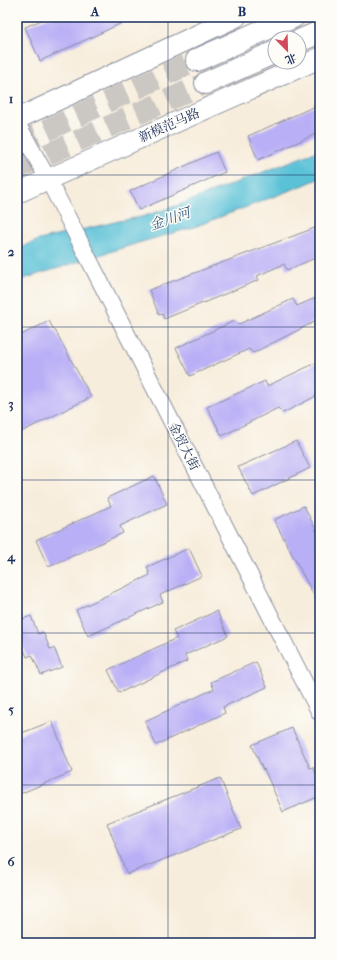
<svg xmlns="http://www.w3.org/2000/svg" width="337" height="960" viewBox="0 0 337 960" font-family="'IM FELL French Canon','Noto Serif SC',serif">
<rect width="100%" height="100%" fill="#fdfcf7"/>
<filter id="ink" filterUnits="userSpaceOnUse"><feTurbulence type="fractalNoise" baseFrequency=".025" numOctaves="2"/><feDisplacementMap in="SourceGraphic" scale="8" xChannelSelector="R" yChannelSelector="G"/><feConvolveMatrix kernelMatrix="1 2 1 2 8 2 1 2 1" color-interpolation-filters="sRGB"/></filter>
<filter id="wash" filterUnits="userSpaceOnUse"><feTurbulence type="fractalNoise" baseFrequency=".012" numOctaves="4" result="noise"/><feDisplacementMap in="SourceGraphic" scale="16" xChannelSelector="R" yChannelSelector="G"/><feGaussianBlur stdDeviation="0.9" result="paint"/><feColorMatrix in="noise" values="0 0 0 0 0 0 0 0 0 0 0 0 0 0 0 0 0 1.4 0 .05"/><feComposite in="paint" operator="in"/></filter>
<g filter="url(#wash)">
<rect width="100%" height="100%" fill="#f7eddc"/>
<polygon fill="#5ac1d7" stroke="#3a789a" points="320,150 320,178 304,185 194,227 138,243 17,281 17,249 39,240 119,221 141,217 176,206"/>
<g id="blocks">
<g fill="#b9aff6">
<polygon points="49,17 135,17 40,61 25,27"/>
<polygon points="320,104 320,132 258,160 248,136"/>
<polygon points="216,152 225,172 139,210 130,191"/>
<polygon points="320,226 320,256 287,270 284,264 257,276 259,280 164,319 162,314 159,315 149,290"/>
<polygon points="320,296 320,319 253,353 249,349 190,376 176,348 234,321 239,324 293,299 297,306"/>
<polygon points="49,321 54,330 55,330 91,397 17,434 17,337"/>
<polygon points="320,361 320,394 283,413 278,408 222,436 207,407 265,381 267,386"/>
<polygon points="296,441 310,468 253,496 238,467"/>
<polygon points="154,476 167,504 120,526 123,533 48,567 36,540 111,506 107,498"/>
<polygon points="304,506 320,538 320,607 274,520"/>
<polygon points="189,548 202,576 160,595 163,602 88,636 76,610 150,575 147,567"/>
<polygon points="217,611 228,636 185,655 187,661 119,693 108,670 177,638 173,631"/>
<polygon points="31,616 38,634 43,632 50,649 54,648 62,667 41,675 32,655 27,657 17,633 17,621"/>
<polygon points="256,662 267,687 223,707 225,713 156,745 145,721 214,689 211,682"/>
<polygon points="52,721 72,772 17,795 17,735"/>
<polygon points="292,728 310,768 313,767 320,782 320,796 283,812 264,769 263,770 252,745"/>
<polygon points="220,778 241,829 127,874 107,823"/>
</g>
</g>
</g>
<g filter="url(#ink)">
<use href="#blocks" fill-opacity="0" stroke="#898e9d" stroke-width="1"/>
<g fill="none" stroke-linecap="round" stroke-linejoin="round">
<g stroke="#cbc7c3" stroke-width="22" stroke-dasharray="22 11" stroke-linecap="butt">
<polyline points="17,144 197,60"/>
<polyline points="17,168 206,83"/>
</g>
<g stroke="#898e9d" stroke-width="18">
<polyline id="minor" points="17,123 48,179 76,234 320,713"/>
</g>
<g stroke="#898e9d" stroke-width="22">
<g id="major">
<polyline points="17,119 236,17"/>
<polyline points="17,193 320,58"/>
</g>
</g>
<g stroke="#898e9d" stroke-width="24">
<g id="highway">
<polyline points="299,41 320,32"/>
<polyline points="197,60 293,17"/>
<polyline points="206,83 275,52"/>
</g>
</g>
<use href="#minor" stroke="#fff" stroke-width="16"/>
<use href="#major" stroke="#fff" stroke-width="20"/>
<use href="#highway" stroke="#fff" stroke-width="22"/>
</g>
</g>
<path fill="none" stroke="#1b2f5e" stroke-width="1" stroke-opacity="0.55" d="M168 17V943M17 175H320M17 327H320M17 480H320M17 633H320M17 785H320"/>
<g text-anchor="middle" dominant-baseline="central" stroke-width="3" stroke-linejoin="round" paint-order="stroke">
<g font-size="13" fill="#1b2f5e" stroke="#fdfcf7">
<text transform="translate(169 125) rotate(-24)">新模范马路</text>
<text transform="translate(184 446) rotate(63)">金贸大街</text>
</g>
<g font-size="14" font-style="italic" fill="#2e5b82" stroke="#fdfcf7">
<text transform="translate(170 219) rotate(-19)">金川河</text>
</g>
</g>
<rect width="337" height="960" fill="none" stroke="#fdfcf7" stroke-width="44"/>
<g transform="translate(287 50) rotate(157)"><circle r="19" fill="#fdfcf7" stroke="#a3aaba"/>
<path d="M0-3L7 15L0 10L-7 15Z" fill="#d1495b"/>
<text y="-6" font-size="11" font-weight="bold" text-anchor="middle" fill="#1b2f5e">北</text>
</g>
<rect x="22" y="22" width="293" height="916" fill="none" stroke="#1b2f5e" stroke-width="1.5"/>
<g font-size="13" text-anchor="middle" font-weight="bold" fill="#1b2f5e">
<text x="95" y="16">A</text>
<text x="242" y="16">B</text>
<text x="11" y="103">1</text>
<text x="11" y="256">2</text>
<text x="11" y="408">3</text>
<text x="11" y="561">4</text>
<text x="11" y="714">5</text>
<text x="11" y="866">6</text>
</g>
</svg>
